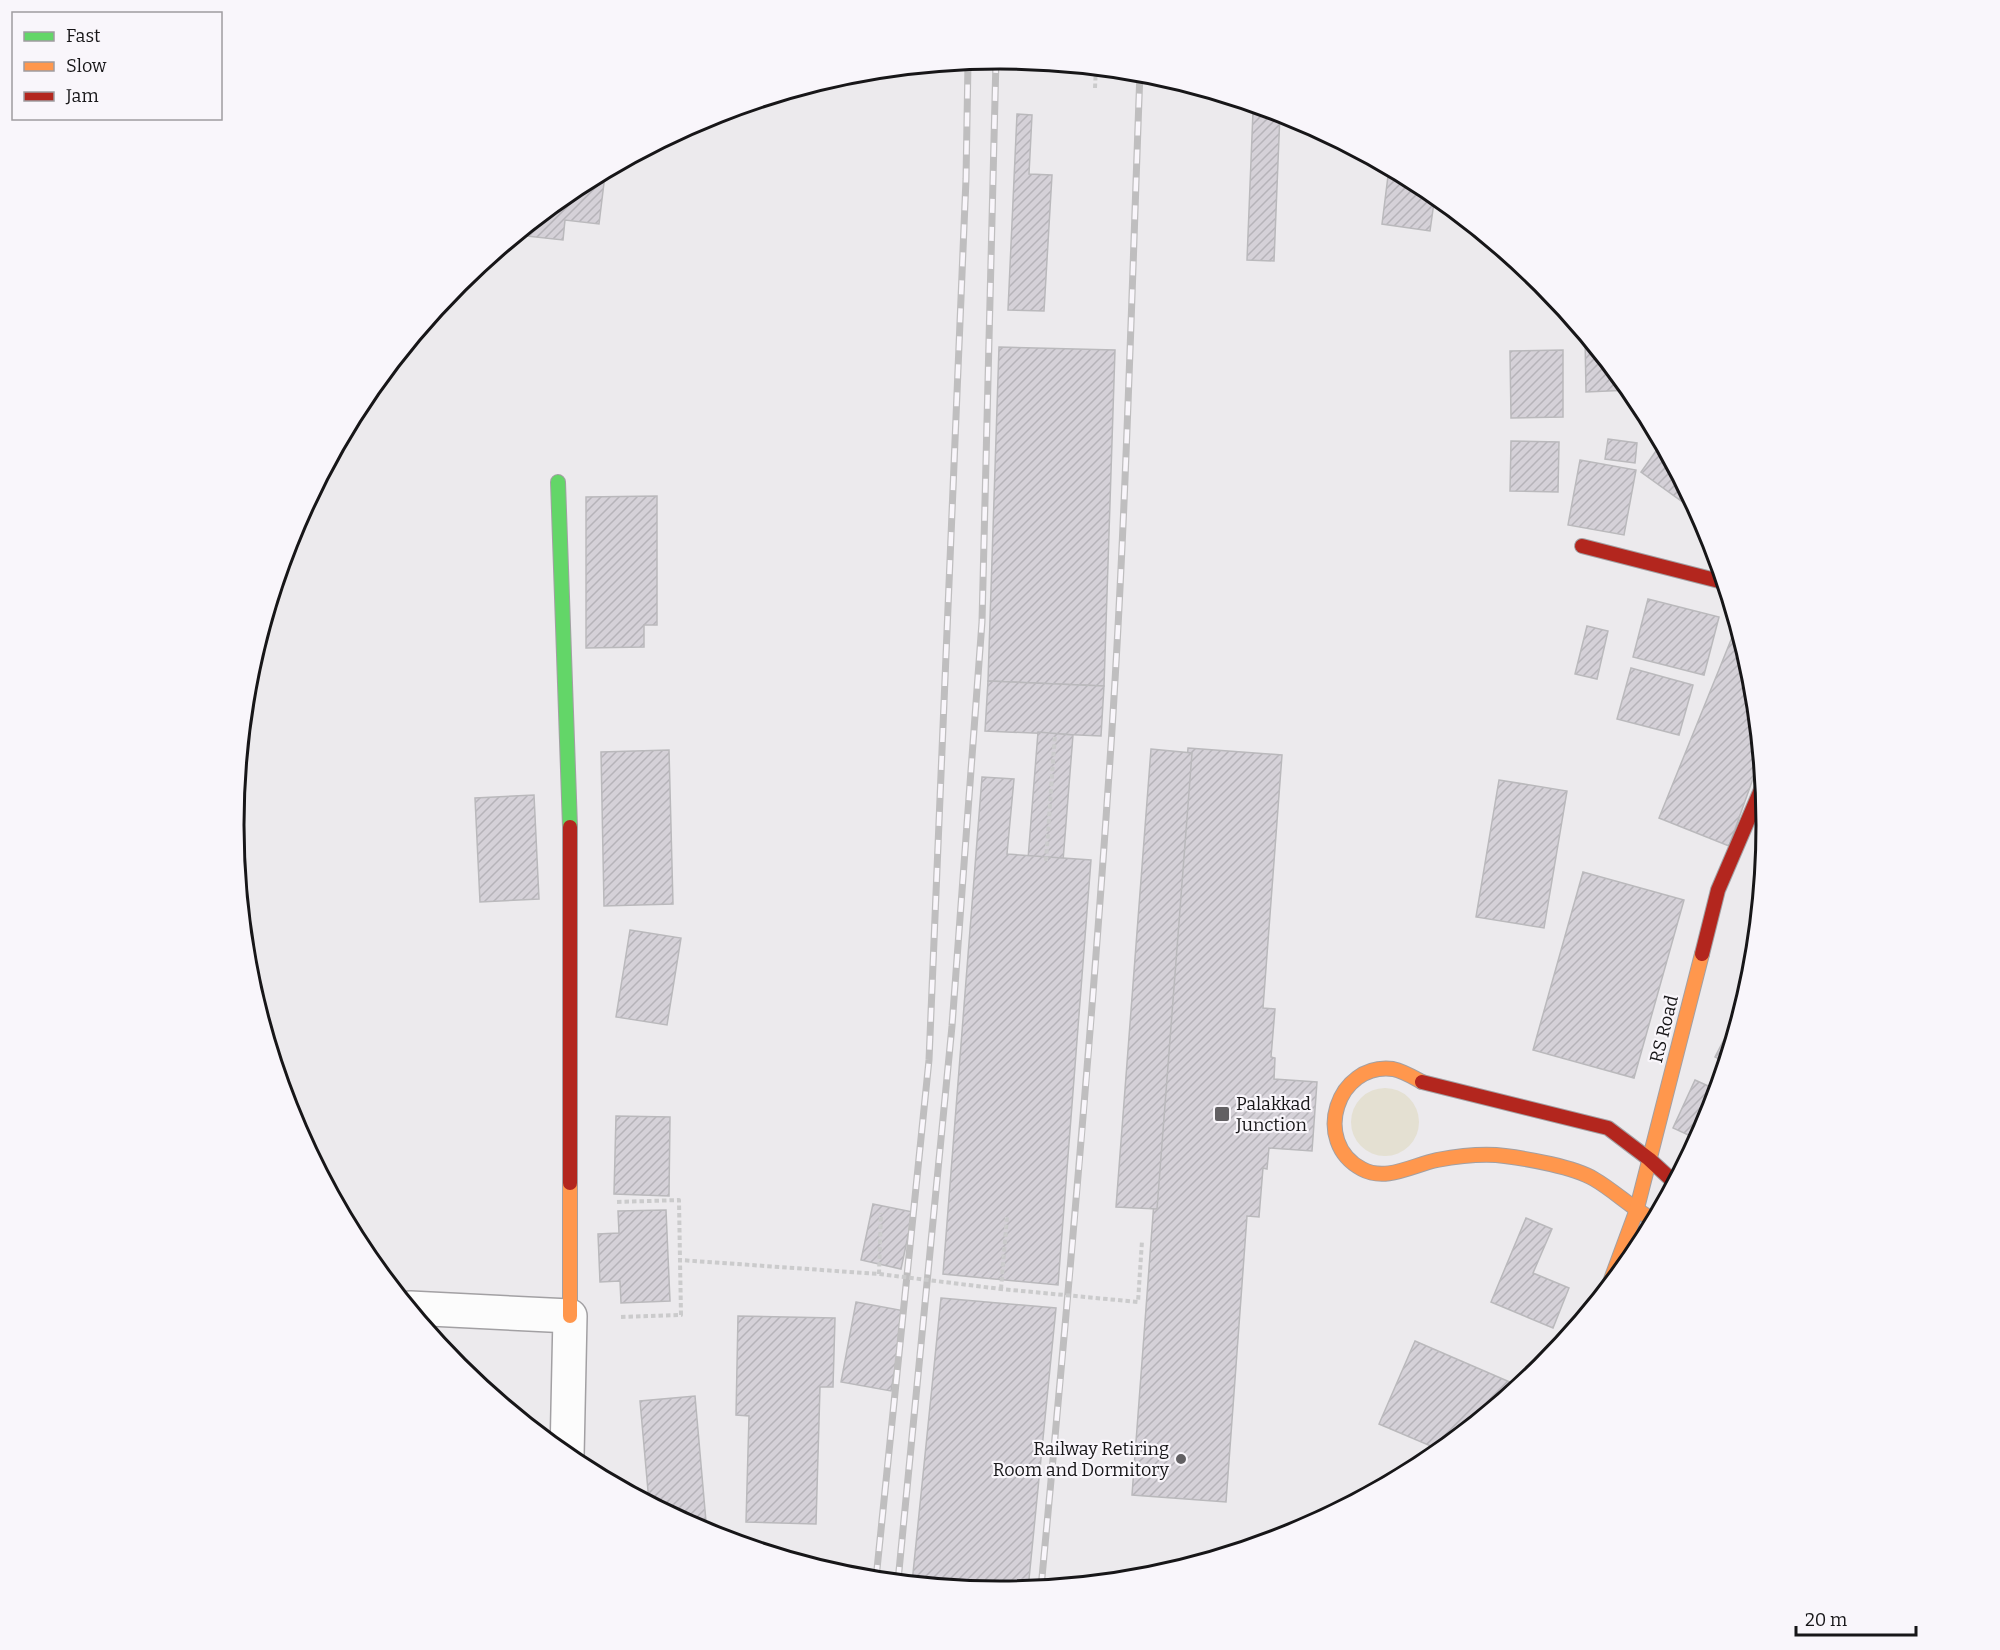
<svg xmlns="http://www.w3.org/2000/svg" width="2000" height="1650" viewBox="0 0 2000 1650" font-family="Bitter,serif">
<defs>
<pattern id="building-hatch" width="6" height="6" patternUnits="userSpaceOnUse" patternTransform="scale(1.5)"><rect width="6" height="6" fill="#d5d1d8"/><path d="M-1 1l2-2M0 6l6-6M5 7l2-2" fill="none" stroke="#b6b3b9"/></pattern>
</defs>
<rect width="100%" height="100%" fill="#eceaed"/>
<circle fill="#e4e0d2" cx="1385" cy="1122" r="34"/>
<g fill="url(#building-hatch)" stroke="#bab9bc" stroke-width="1.5">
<polygon points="1253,111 1280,113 1274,261 1247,260"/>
<polygon points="1017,114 1032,115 1029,174 1052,175 1044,311 1008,310"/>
<polygon points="1389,168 1426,188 1435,195 1430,231 1382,224"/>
<polygon points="587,181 604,183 599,224 565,220 563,240 517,235 574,187"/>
<polygon points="1585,336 1630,390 1586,392"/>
<polygon points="999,347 1115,350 1104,686 988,681"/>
<polygon points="1563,350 1563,417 1511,418 1510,351"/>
<polygon points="1608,439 1637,443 1635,463 1605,459"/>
<polygon points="1511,441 1559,442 1558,492 1510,491"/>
<polygon points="1661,444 1694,505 1691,508 1641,472"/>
<polygon points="1580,460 1636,470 1624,535 1568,525"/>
<polygon points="657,496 657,625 644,625 644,647 586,648 586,497"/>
<polygon points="1648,599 1719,617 1704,675 1633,657"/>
<polygon points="1737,625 1752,676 1760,759 1729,846 1659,818"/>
<polygon points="1587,626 1608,631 1597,679 1575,674"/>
<polygon points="1631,668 1693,685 1679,735 1617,719"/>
<polygon points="988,681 1104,686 1101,736 985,731"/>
<polygon points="1038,732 1073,735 1063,861 1028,859"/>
<polygon points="1188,748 1282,755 1263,1008 1275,1009 1271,1057 1275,1058 1274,1079 1317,1082 1312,1151 1269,1148 1267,1169 1263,1168 1259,1217 1247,1216 1226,1502 1132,1495"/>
<polygon points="1151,749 1192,753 1157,1209 1116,1207"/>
<polygon points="669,750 673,904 604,906 601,752"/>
<polygon points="982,777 1014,779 1007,854 1091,860 1058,1285 943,1274"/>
<polygon points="1499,780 1567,791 1544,928 1476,917"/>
<polygon points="534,795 539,899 480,902 475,798"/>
<polygon points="1583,872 1684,900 1634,1078 1533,1050"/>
<polygon points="630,930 681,938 667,1025 616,1017"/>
<polygon points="1744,1001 1725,1062 1715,1057"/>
<polygon points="1695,1080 1717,1090 1708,1119 1697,1139 1673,1128"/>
<polygon points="616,1116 670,1117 669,1196 614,1194"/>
<polygon points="873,1204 913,1212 901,1269 861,1260"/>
<polygon points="666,1210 670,1301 621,1303 620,1281 600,1282 598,1234 619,1233 618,1211"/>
<polygon points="1526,1218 1552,1229 1533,1273 1569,1288 1553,1328 1491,1302"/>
<polygon points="941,1298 1056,1308 1028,1589 1000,1592 912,1583"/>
<polygon points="856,1302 905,1311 891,1391 841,1382"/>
<polygon points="738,1316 835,1318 833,1387 820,1387 816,1524 746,1522 749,1416 736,1415"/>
<polygon points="1415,1341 1519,1386 1440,1450 1379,1424"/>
<polygon points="695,1396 707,1533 649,1502 640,1401"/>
</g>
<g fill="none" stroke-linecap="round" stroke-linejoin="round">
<g stroke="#a2a0a3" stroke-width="36">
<polyline id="street" points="410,1308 570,1316 567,1456"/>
</g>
<g stroke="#a2a0a3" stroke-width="16">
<polyline id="fast" points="558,482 570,827"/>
</g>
<g stroke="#a2a0a3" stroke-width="16">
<g id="slow">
<path d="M1422 1082C1413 1077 1403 1071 1393 1069 1337 1062 1311 1142 1362 1169 1386 1182 1413 1165 1437 1160 1459 1156 1483 1153 1505 1156 1529 1159 1574 1167 1594 1179 1615 1191 1632 1209 1654 1220"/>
<polyline points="570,1183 570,1316"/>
<polyline points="1609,1285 1636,1212 1702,954"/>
</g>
</g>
<g stroke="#a2a0a3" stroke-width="16">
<g id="jam">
<polyline points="1582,546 1723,582"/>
<polyline points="570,827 570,1183"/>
<polyline points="1702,954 1718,890 1763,785"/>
<polyline points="1422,1082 1608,1128 1649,1159 1674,1182"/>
</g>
</g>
<g stroke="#cbcbcc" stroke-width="4" stroke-dasharray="4.5 3" stroke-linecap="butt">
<polyline points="1095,88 1096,68"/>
<polyline points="1240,102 1240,101"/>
<polyline points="1046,861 1055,734"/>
<polyline points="617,1202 679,1200 680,1260"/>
<polyline points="879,1274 881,1213"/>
<polyline points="1001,1289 1007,1217"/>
</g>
<use href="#street" stroke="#fcfcfc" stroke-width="33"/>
<use href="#fast" stroke="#63d668" stroke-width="14"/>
<use href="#slow" stroke="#ff974d" stroke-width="14"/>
<use href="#jam" stroke="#b3261e" stroke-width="14"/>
<g stroke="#bfbebf" stroke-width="7">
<g id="rail">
<polyline points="876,1579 929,1060 966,179 968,62"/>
<polyline points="898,1581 952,1026 982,622 996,59"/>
<path d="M1041 1588C1066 1322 1090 1056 1108 789 1125 551 1131 311 1140 72"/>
</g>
</g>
<use href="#rail" stroke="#f9f6fb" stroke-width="4.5" stroke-dasharray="14" stroke-linecap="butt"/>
<polyline stroke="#cbcbcc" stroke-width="4" stroke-dasharray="4.5 3" stroke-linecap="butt" points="621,1317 681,1315 680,1260 879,1274 1001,1289 1138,1302 1142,1241"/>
</g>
<g fill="#626063" stroke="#f9f6fb" stroke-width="2">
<rect x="1214" y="1106" width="16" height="16" rx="3"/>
<circle cx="1181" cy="1459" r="6"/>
</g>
<g text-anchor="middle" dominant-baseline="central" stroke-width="4.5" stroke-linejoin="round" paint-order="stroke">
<g font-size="18" fill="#171618" stroke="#f9f6fb">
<text transform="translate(1664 1029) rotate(-76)">RS Road</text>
</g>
<g font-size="18" fill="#171618" stroke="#f9f6fb" text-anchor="start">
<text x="1236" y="1104">Palakkad<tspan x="1236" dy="21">Junction</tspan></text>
<text x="1169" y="1449" text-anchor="end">Railway Retiring<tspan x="1169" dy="21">Room and Dormitory</tspan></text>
</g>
</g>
<path d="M0 0H2000V1650H0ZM244 825a756 756 0 1 1 1512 0a756 756 0 1 1-1512 0Z" fill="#f9f6fb" fill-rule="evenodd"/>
<path fill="none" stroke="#171618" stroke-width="3" d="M244 825a756 756 0 1 1 1512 0a756 756 0 1 1-1512 0Z"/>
<rect x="12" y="12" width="210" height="108" fill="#f9f6fb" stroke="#9f9ca0" stroke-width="1.5"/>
<rect x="24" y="32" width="30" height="9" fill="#63d668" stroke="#9f9ca0" stroke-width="1.5"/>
<text x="66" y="42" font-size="18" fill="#171618">Fast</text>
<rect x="24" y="62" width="30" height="9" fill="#ff974d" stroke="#9f9ca0" stroke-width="1.5"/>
<text x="66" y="72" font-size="18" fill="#171618">Slow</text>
<rect x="24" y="92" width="30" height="9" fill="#b3261e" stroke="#9f9ca0" stroke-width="1.5"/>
<text x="66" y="102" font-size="18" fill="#171618">Jam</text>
<path d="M1796 1626v9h120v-9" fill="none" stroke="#171618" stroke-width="3"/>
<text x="1805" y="1626" font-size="18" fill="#171618" stroke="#f9f6fb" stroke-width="4.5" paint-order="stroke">20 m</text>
</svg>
